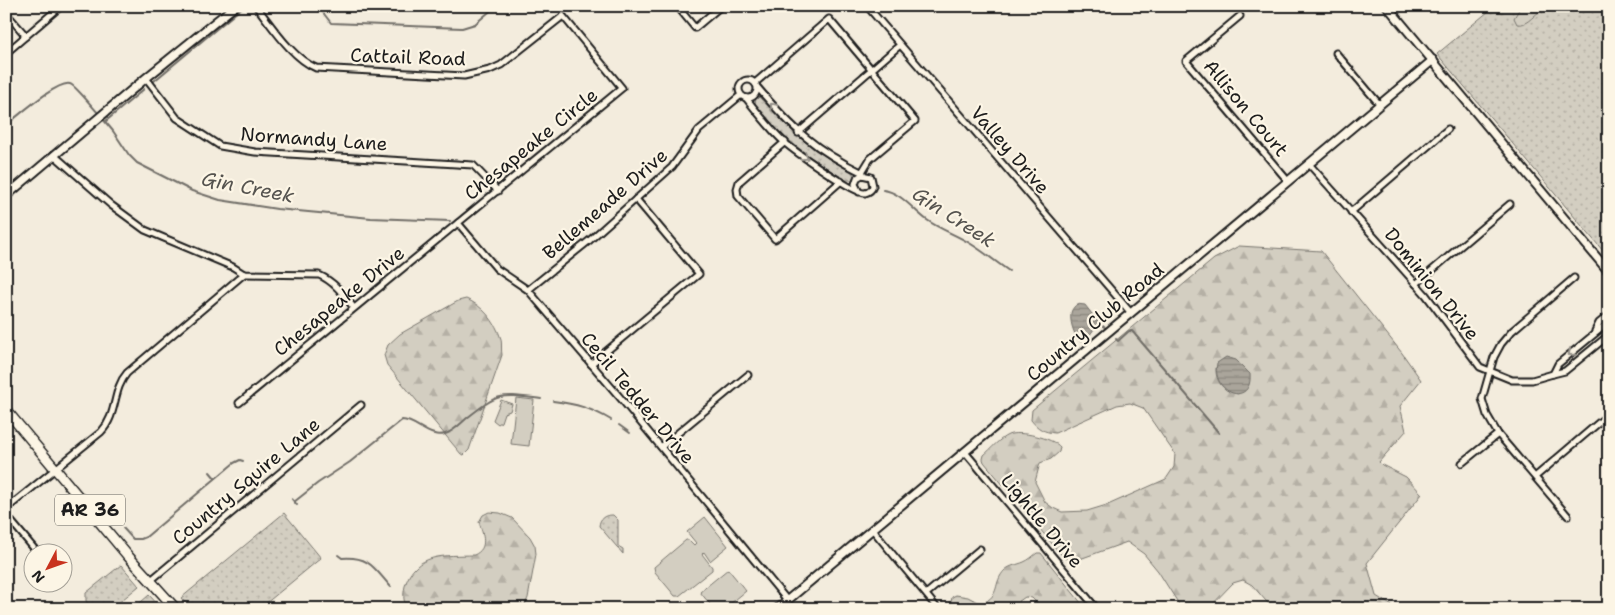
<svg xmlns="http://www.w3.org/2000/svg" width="1615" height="615" viewBox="0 0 1615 615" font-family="'Shantell Sans',sans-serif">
<defs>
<pattern id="grass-dots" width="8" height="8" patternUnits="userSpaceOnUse" patternTransform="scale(1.25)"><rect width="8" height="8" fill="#d3cec1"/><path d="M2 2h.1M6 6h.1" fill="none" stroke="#b5b0a5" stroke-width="1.8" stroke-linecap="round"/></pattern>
<pattern id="forest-firs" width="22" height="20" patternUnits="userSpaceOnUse" patternTransform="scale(1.25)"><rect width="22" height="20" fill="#d3cec1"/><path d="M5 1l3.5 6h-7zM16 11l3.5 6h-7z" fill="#b5b0a5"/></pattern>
<pattern id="water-rules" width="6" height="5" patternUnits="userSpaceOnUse" patternTransform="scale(1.25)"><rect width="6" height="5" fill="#aaa59b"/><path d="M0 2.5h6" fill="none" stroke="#8a867e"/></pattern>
</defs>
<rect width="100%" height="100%" fill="#f3ecdd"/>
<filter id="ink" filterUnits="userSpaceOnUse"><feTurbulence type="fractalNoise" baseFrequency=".02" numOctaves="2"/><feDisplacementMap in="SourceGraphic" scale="10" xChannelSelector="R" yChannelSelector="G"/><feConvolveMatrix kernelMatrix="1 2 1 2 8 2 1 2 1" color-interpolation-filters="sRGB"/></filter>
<g filter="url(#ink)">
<g fill="url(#grass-dots)" stroke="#78756e">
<polygon points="1495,6 1609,6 1609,258 1437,54"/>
<path d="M759 97 792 131 815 150 853 173 854 178 851 180H846C812 159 779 137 755 104L756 98Z"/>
<polygon points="284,513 321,558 259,609 191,609 181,598"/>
<path d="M613 515 618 520V546L623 549V554L599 526C600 518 604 515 613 515Z"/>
<polygon points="121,565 139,586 111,609 91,609 86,601 86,593"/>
<polygon points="149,595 162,609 133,609"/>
</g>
<g fill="url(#forest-firs)" stroke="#78756e" fill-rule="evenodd">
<path d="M1239 246 1321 251 1402 353 1421 380 1400 406 1406 431 1379 462 1382 465 1406 477 1422 494 1367 563 1376 596 1394 607 1405 609H1273L1252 585 1243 580 1233 583 1208 609H1182L1158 571 1144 554 1127 542 1077 560 1064 558 984 462 983 459 984 455C991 449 999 439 1008 435 1019 430 1053 438 1060 447L1059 452 1051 459 1040 463 1035 482 1045 502 1053 508 1062 512 1087 511 1110 504 1166 479 1174 467 1175 454 1143 408 1130 403 1117 405 1055 433C1044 432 1038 429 1031 420L1032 410 1214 259ZM1216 367 1246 389 1238 394C1224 392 1215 382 1216 367Z"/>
<path d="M466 299C482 305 496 322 501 339 502 344 501 350 502 355L469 450 464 455 461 454 387 365 384 355 388 345 400 334 458 301Z"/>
<path d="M489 512 500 513 512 518 530 537 535 546 536 554 528 598 523 609H408C403 602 403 595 405 586 415 552 445 556 474 555 489 548 483 535 479 522L483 515Z"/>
<path d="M1037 553H1041L1086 609H1043L1032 598 1025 597 1008 609 953 607 951 602 952 597 956 595 968 597 981 604C1002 595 992 583 1005 570 1011 565 1017 565 1024 562 1029 560 1033 556 1037 553Z"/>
</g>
<g fill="#d3cec1" stroke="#78756e">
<path d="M1521 6H1538L1539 8V12C1532 17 1526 26 1517 24L1514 18Z"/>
<polygon points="516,398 534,400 529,446 511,444"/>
<polygon points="501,400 512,404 510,411 504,413 501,422 498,424 493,420"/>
<polygon points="705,517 728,546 710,561 704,552 702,554 712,567 712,570 679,596 675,596 655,572 654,567 686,540 689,540 694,545 696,543 687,532"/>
<polygon points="728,569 746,591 724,609 714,609 700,592"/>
</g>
<g fill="url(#water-rules)" stroke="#716e68">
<path d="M1077 304 1085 305 1099 323C1093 329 1089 339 1081 342 1074 337 1068 318 1072 310 1073 308 1075 306 1077 304Z"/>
<path d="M1226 357 1236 360 1250 374C1253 407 1211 395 1217 363Z"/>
</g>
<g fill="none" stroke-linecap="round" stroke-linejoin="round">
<g stroke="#716e68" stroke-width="2">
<polyline points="318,6 331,23 462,28 475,24 496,6"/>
<polyline points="154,81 244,6"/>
<polyline points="102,118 113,131 129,155 137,163 192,191 220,200 277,209 371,218 450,221"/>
<polyline points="106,121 144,89"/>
<path d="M6 125C17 117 58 80 70 84 75 85 94 109 99 114"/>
<path d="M883 190C901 192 913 210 927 220 941 230 957 235 971 244 984 252 996 262 1009 271"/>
<polyline points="1099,324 1106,328"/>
<polyline points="1116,339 1118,341 1129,331 1132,331 1219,433"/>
<path d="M553 401C576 404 591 408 611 420"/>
<polyline points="619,425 630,433"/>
<polyline points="210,472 215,478"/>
<polyline points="292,499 297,505"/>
<path d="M294 502 318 483 350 462 402 420C416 420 430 439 445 434 453 432 460 424 467 418 500 392 500 394 541 399"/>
<polyline points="123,528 133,539 141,539 146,537 234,463 240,460 243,461"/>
<path d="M338 555 342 558C370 556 374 568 391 587"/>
</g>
<g stroke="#1c1c1c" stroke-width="9">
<g id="minor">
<polyline points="677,6 695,28 721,6"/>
<polyline points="867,6 1131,313"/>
<polyline points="6,13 26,36"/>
<polyline points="1240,16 1186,61 1288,181"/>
<polyline points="6,53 61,6"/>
<polyline points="1336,53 1380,105"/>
<polyline points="146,78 177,118 220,146 255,152 473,165 498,191"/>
<circle cx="748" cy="89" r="9"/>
<polyline points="755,83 829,19 915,121 870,159 862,172"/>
<path d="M758 88C792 128 815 150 863 173"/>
<path d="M746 98C758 113 770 129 784 142 794 151 855 194 865 193 870 192 872 189 873 186L871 177 862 175 857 178 855 184 859 192"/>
<polyline points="798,133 900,45"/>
<polyline points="785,142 739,182 737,189 738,196 775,239 841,181"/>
<path d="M55 156 111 205 145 230 233 267 244 274 319 275C335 282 344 295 354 308"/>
<polyline points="1309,164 1426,295 1480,367 1512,380 1532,380 1553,374"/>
<polyline points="1351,212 1448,129"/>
<polyline points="458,223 497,269 528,290 623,401 787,600"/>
<polyline points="1416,284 1510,204"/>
<polyline points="528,290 590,240 672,167 699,130 741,95"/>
<polyline points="1609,322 1558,364 1553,374 1565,371 1609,335"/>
<polyline points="1595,331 1599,323 1609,315"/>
<polyline points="591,364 699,274 636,199"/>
<path d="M239 403 622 88 563 16 501 65 490 70 464 76 316 68C292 58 272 26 256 6"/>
<polyline points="661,447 748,375"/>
<polyline points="965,452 1097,609"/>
<polyline points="1462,463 1498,434"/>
<polyline points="1535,477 1609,414"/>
<path d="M6 509 101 432C118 414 112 390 127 373L244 274"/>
<polyline points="6,515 37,552"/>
<polyline points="1568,516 1498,434 1487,415 1482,399 1494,357 1501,344 1512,331 1574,278"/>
<polyline points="872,529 938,609"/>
<polyline points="150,581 361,405"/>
<polyline points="926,594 980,549"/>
</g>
</g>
<g stroke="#1c1c1c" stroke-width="11">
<g id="tertiary">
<polyline points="1387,6 1609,272"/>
<polyline points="6,196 146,78 235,6"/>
<polyline points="777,609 1433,60"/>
</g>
</g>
<g stroke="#1c1c1c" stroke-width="12">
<polyline id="primary" points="6,410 128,556 176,609"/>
</g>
<use href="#minor" stroke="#fcf5e5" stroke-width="5"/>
<use href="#tertiary" stroke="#fcf5e5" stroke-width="7"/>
<use href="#primary" stroke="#fcf5e5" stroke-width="9"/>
</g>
<defs><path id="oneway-chevron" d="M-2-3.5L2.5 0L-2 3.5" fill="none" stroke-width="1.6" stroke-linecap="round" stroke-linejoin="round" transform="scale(1.25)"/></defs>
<g stroke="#97938b">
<use href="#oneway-chevron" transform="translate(773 106) rotate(-131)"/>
<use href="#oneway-chevron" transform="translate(805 157) rotate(35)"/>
<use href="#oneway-chevron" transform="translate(1571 353) rotate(140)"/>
</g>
</g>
<g text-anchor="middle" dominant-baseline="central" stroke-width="4.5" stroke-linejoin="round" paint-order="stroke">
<rect fill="#fcf5e5" stroke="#5f5d58" stroke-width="1" x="55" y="494.5" width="70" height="31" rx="4"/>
<g font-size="18" font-weight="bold" fill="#1c1c1c">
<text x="90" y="510">AR 36</text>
</g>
<g font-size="19" fill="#1c1c1c" stroke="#fcf5e5">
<text transform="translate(408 57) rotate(2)">Cattail Road</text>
<text transform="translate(1246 108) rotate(50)">Allison Court</text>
<text transform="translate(314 139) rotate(4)">Normandy Lane</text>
<text transform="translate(531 144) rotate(-39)">Chesapeake Circle</text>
<text transform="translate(1010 150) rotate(49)">Valley Drive</text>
<text transform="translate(605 204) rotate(-41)">Bellemeade Drive</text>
<text transform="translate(1432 284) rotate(51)">Dominion Drive</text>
<text transform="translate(339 301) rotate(-39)">Chesapeake Drive</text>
<text transform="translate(1095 322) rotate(-40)">Country Club Road</text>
<text transform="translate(638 398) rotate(50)">Cecil Tedder Drive</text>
<text transform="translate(246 481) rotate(-40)">Country Squire Lane</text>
<text transform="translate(1042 521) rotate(50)">Lightle Drive</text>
</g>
<g font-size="20" font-style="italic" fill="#55534f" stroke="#fcf5e5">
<text transform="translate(248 187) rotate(11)">Gin Creek</text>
<text transform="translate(954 217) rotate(33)">Gin Creek</text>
</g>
</g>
<rect width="1615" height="615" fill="none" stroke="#fcf5e5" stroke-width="25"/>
<rect x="12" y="12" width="1590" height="590" fill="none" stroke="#1c1c1c" stroke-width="2" filter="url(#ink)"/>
<g transform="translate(48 568) rotate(229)"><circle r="24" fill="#fcf5e5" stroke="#a29e95"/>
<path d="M0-4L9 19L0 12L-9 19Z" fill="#c8321e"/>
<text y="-8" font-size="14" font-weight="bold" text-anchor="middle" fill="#1c1c1c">N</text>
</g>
</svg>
